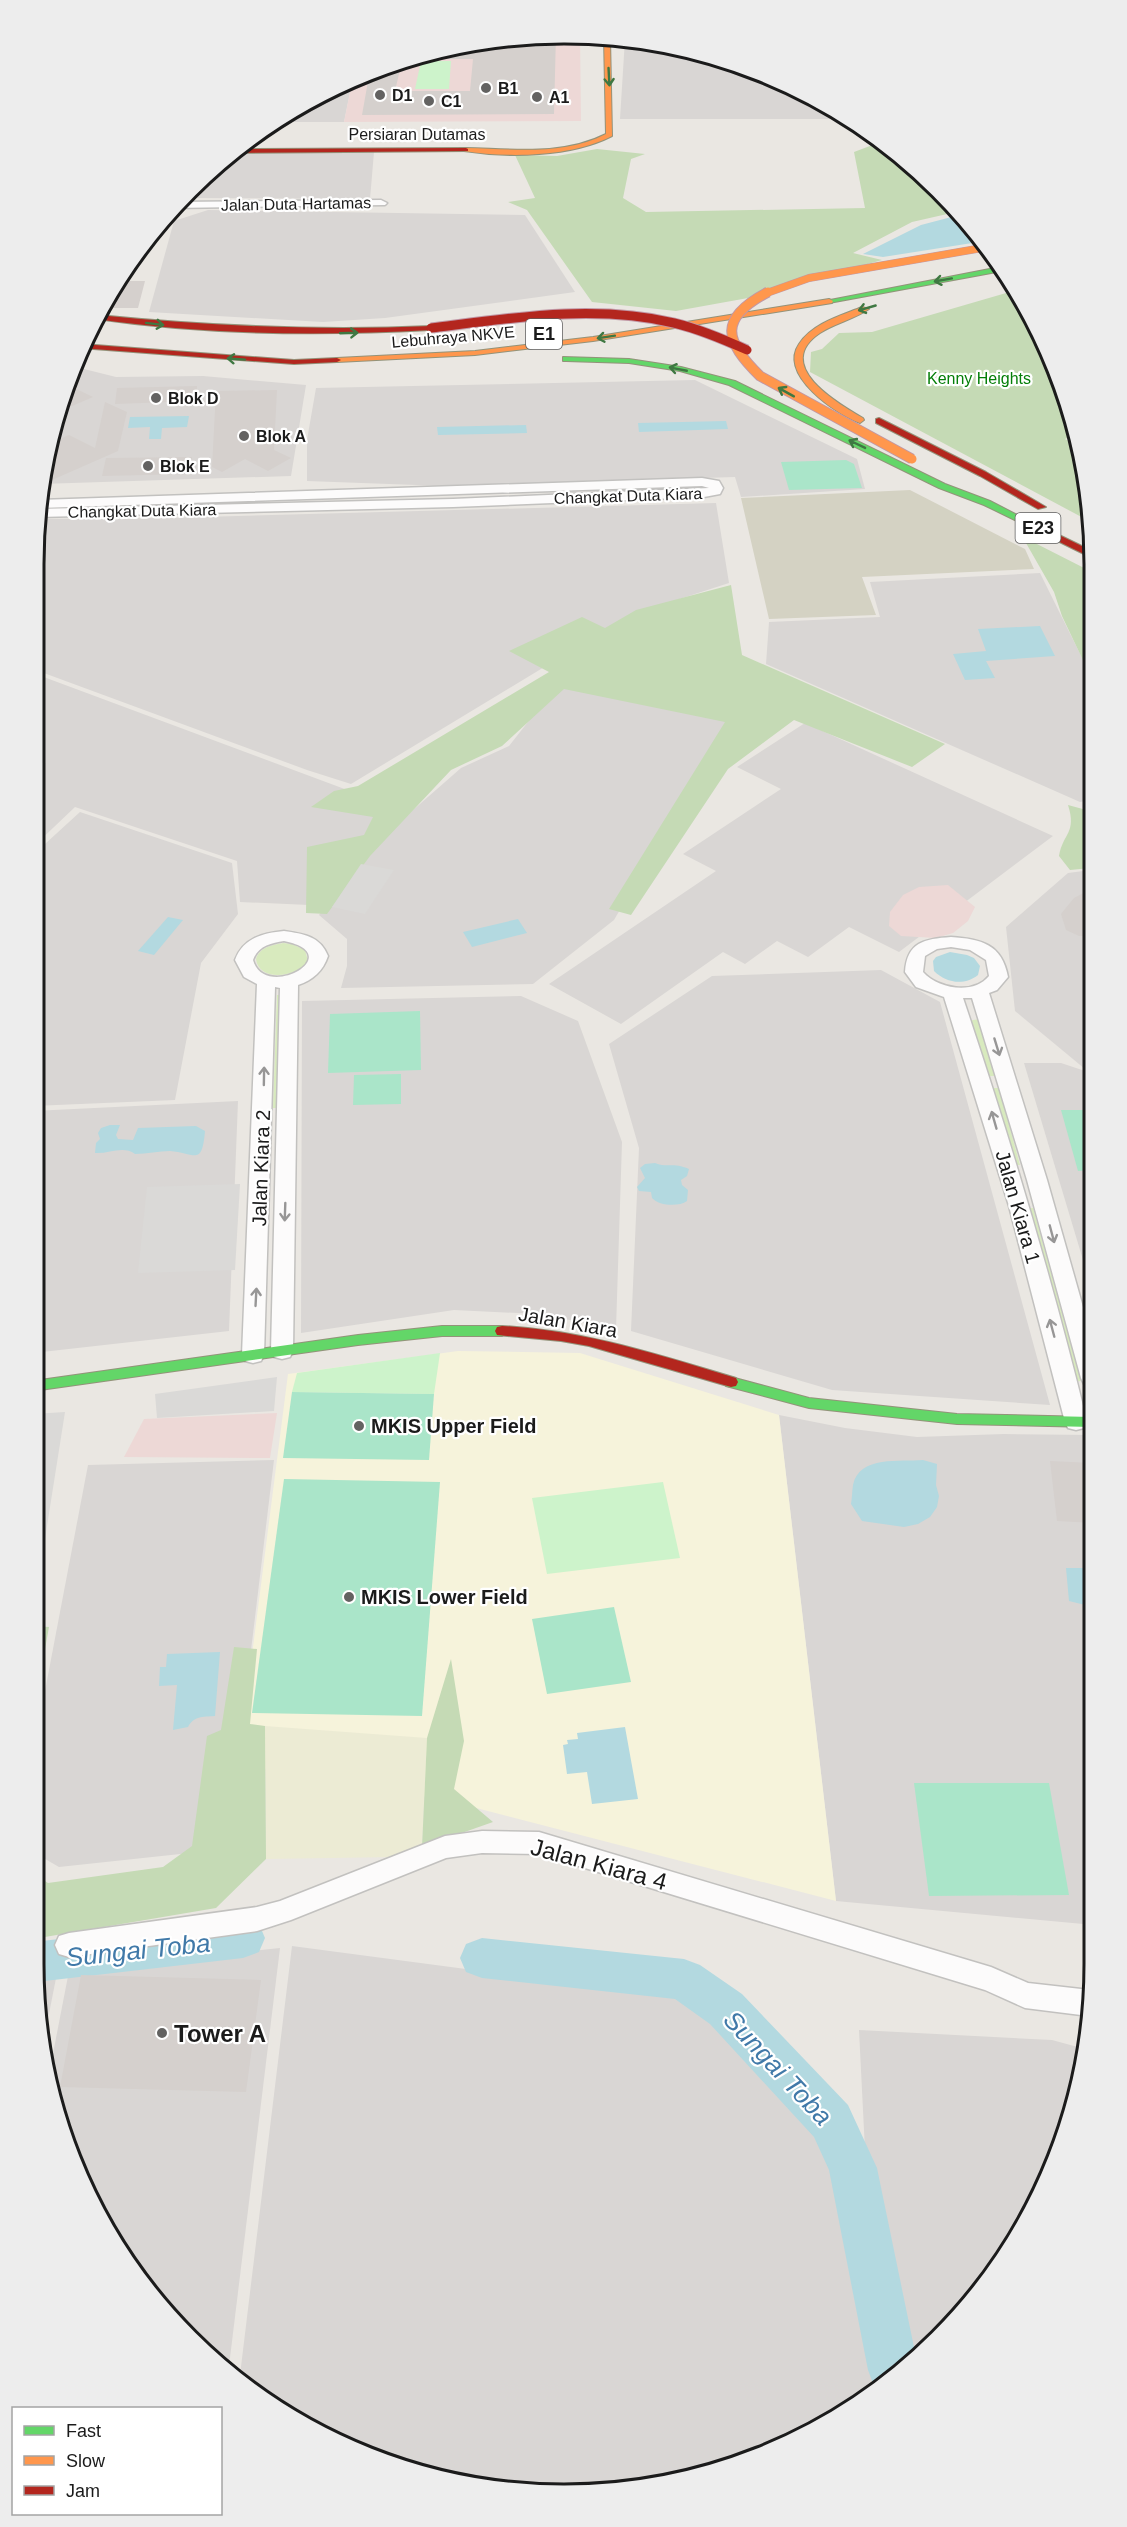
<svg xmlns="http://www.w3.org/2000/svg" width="1127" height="2527" viewBox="0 0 1127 2527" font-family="Arial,sans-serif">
<rect width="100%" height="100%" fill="#eae7e2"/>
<g fill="#d9d6d4">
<polygon points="625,39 667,43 766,73 845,119 620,119"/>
<polygon points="353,77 344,122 269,122"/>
<polygon points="374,152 370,199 189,198 184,193 232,153"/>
<polygon points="208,210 525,215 575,292 385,318 323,322 149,312 174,221"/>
<polygon points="72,366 116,377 203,376 306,385 291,476 41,484 43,460"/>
<polygon points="695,380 857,459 865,489 741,497 735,477 444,486 307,481 307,440 316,388"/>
<polygon points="716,503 729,583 630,615 351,784 307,770 33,669 33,563 37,519 166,518"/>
<polygon points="1040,573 1090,674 1090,800 1080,802 766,664 769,622 880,617 870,582"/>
<polygon points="33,673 350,791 383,818 309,905 240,902 237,861 75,807 33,847"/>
<polygon points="561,680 732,717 614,920 533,984 341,988 347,966 347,939 319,915 364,853 461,768 509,746"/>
<polygon points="805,723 1053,836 899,952 849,927 808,957 777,941 745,964 723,952 621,1024 549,984 716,871 683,854 781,789 737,767"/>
<polygon points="80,812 232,863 238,914 201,963 175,1100 33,1106 33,855"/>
<polygon points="1091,870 1091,1070 1085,1069 1015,1011 1006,927 1068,873"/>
<polygon points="881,970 940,1002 1050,1405 832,1390 631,1331 639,1148 609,1044 712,976"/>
<polygon points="521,996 578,1021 622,1142 616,1329 539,1314 454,1310 301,1333 302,1001"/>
<polygon points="1024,1063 1061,1063 1091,1073 1092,1290"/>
<polygon points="238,1101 229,1331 33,1353 33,1111"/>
<polygon points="779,1415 845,1428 917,1437 1004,1434 1092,1435 1094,1925 836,1901"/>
<polygon points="274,1460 227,1849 59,1867 33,1852 33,1754 88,1465"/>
<polygon points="292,1946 496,1973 680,1992 865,2150 859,2030 1052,2040 1074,2046 1086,2046 1084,2067 1054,2166 962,2314 828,2423 667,2484 563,2494 460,2484 299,2423 240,2375"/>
<polygon points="280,1948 229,2366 164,2313 104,2228 61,2134 50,2069 69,1971"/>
<polygon points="58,1968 45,2034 34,1972"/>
</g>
<g fill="#edd8d6">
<polygon points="563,33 580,35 581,121 344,122 353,77 360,74 460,43"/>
<polygon points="948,885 975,907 968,921 953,933 936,938 901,936 889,926 890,912 903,895 919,887"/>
<polygon points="277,1413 270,1458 124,1457 144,1419"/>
</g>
<polygon fill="#f6f3db" points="458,1351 580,1353 779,1415 836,1901 453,1802 238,1764 288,1374"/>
<polygon fill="#d4d2c3" points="910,490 1025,549 1034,569 862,577 876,615 769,619 741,498"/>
<polygon fill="#ecebd4" points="265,1726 427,1738 422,1847 396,1857 266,1859"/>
<g fill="#d8eabe">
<path d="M283 943 292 944 305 950 308 961C298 977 259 983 256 959 260 947 272 945 283 943Z"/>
<polygon points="277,995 283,995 280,1108 273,1108"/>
<polygon points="980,1019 996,1076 983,1076 967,1021"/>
<polygon points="987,1088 999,1088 1020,1165 1009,1165"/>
<polygon points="1022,1208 1033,1208 1081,1381 1072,1382"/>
</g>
<g fill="#c5dab5">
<polygon points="883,141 956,212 912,222 853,253 882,260 748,298 676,311 592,302 527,210 508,202 535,198 515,155 557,156 597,149 645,154 631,159 623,198 646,212 865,208 854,152"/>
<polygon points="1013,291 1053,360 1074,435 1065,439 1076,445 1089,494 1089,521 810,372 811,352 822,349 839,333 872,332"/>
<polygon points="1033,542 1090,571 1090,675 1062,616 1054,592 1026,543"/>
<polygon points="731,585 742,655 945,744 912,767 794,720 728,769 631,915 609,909 725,722 564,689 502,746 451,770 370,856 327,914 306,913 307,847 364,835 373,817 311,807 334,791 358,786 549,672 509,651 582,617 605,628 636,610"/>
<path d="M1068 805 1090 811 1091 868 1070 870 1059 856C1063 833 1077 833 1068 805Z"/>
<polygon points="33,1626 49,1627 33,1715"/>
<polygon points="234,1647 257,1649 250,1724 265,1726 266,1859 216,1908 33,1939 33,1873 48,1883 163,1867 192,1846 207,1736 221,1730"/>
<polygon points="451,1659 464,1741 454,1789 493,1822 422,1847 427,1738"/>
</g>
<g fill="#cdf3cb">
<polygon points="421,61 451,61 449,89 415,89"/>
<polygon points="440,1353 434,1394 292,1392 297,1373"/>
<polygon points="663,1482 680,1558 547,1574 532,1498"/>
</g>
<g fill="#aae5c9">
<polygon points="846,460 854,464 862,488 789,490 781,462"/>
<polygon points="420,1011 421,1070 328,1073 330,1014"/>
<polygon points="401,1074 401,1104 353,1105 354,1075"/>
<polygon points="1061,1110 1091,1110 1092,1170 1078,1171"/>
<polygon points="292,1392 434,1394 429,1460 283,1458"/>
<polygon points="284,1479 440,1482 422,1716 252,1713"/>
<polygon points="614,1607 631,1682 547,1694 532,1619"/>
<polygon points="914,1783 1049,1783 1069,1895 929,1896"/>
</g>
<g fill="#dad9d7">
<polygon points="361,864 394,870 365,914 332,907"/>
<polygon points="240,1184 235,1270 138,1273 147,1187"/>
<polygon points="277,1377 274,1411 157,1418 155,1394"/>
<polygon points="65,1412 35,1602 33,1602 33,1414"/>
</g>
<g fill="#b3d9e0">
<polygon points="959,215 985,241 883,257 863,254 921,225"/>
<polygon points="189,416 187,427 162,428 161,439 149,439 150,427 128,428 130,417"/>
<polygon points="726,421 728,429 639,432 638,423"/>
<polygon points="526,425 527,433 438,435 437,427"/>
<polygon points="1040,626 1055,656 986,661 995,678 965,680 953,654 986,651 978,629"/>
<polygon points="168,917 183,920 154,955 138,951"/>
<polygon points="518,919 527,933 472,947 463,932"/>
<path d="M950 952 967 955 974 958 980 966 978 975C964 986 946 983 934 971L933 961 936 957Z"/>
<path d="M110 1125H120L116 1135 118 1139 133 1140 138 1128 196 1126 205 1131C202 1167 195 1153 170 1151 159 1151 147 1154 135 1154 123 1145 109 1154 95 1153L96 1143 100 1139 98 1133 101 1128Z"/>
<path d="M655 1163C667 1168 673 1162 689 1169L687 1176 681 1180 682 1185 688 1190 687 1201C679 1207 659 1206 652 1198L651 1192 639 1191 637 1187 645 1178 640 1168 645 1164Z"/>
<path d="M923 1460 937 1464 936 1485 939 1496 937 1507 930 1517 918 1524 904 1527 862 1521 851 1504C852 1498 852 1492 853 1485 859 1455 901 1462 923 1460Z"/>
<polygon points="1066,1568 1093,1568 1093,1607 1069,1601"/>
<path d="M220 1652 215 1716C202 1717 194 1716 188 1727L173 1730 177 1685 159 1686 160 1667H166L167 1654Z"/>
<polygon points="625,1727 638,1799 592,1804 587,1772 567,1774 563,1745 568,1744 567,1740 578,1739 577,1733"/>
</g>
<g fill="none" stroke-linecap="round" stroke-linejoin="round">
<g fill="#b3d9e0" fill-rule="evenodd">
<polygon points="243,1918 259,1924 265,1938 259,1952 243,1958 36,1982 33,1942"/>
<polygon points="482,1938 684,1959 700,1965 742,1994 848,2105 877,2168 915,2352 874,2386 868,2370 829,2170 814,2137 710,2024 675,1999 482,1978 466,1972 460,1958 466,1944"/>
</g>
</g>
<g fill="#d5d0cd">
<polygon points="556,34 554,114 362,115 370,70 402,61 395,91 470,91 473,59 422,59 421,55 460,43"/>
<polygon points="118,281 145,281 138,308 112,308 113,304 103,304 114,284 118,284"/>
<polygon points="66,384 93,397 58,412"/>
<polygon points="197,386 197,401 115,404 117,388"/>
<polygon points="277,390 274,450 291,458 268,471 245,459 222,472 212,467 216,391"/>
<polygon points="105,402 127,412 118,451 52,480 42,476 48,444 69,435 95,448"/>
<polygon points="192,457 190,474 102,476 106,458"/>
<polygon points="1091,889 1091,936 1079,936 1066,930 1061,914 1074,898"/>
<polygon points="1050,1461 1092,1463 1093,1523 1057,1521"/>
<polygon points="81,1975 261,1980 246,2092 60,2087"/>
</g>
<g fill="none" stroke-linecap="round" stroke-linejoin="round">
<g stroke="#c2c1bf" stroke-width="3">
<g id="street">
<polygon points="381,200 387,203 385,205 172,208 178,202"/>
<polygon points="702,478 719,481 723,488 720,494 704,497 453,507 38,517 38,509 453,499 709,488 702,486 39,508 39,500"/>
<path d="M284 931C304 934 320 936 328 956 323 971 313 980 298 985L293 1351 290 1357 282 1359 274 1357 271 1351 280 988 275 987 264 1355 261 1361 253 1363 245 1361 242 1355 257 984 244 977 235 960C243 938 263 933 284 931ZM284 941C350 954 265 1002 253 960 258 946 271 943 284 941Z"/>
<path d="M951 937C981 939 1002 944 1008 977L997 990 989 993 1047 1180 1092 1339V1386L1084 1384 1081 1378 1027 1180 972 998H963C1010 1138 1052 1279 1087 1422L1084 1428 1076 1430 1068 1428 1065 1422 1009 1206 944 997 916 987 905 972C907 942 924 939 951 937ZM951 947 970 950 986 960 989 976C974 995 938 989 923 972L925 956 937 949Z"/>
<polygon points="482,1831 539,1832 991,1967 1028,1983 1090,1990 1089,2016 1025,2008 985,1990 539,1854 482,1853 446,1858 291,1920 257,1931 69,1957 59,1954 55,1945 59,1936 69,1933 257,1907 280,1901 445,1836"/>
</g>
</g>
<g stroke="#93937a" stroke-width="2">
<g id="fast">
<polygon points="1000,267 1002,271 829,303 825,301"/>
<polygon points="563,357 629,359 681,367 735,381 945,484 990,501 1027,520 1019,522 984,505 939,488 729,385 680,371 629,363 566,361 563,361"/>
<polygon points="442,1326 502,1326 509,1331 502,1336 442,1336 358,1345 33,1391 33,1381 358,1335"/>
<polygon points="731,1377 809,1398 957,1414 1092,1417 1092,1427 957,1424 809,1408 726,1386 724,1382 726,1378"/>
</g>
</g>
<g stroke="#93937a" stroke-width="2">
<g id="slow">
<path d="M604 37 610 38 612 136C571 157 509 158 464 151V149L466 148C513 149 563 156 606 134Z"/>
<polygon points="829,299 833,301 832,303 593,341 475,355 337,362 333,360 337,358 475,351 593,337"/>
<path d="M862 307 869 309C855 319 835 323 820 333 772 365 837 403 863 418L864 420 860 423C836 414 778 375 799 344 813 323 840 316 862 307Z"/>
</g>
</g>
<g stroke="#93937a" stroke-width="2">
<g id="jam">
<polygon points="466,148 468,149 468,151 232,153 237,149"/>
<path d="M98 315C209 326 319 331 431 326L435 328 431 330C320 336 206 335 96 319Z"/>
<polygon points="82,344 294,360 337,358 341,360 337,362 294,364 80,348"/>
<polygon points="879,418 986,472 1046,507 1038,509 980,476 876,423 876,419"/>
<polygon points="1022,517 1090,550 1090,557 1019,522 1017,520"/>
<path d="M502 1326C583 1330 659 1355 736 1378L738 1382 736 1386 731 1387 589 1346 561 1341 497 1335 495 1331 497 1327Z"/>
</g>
</g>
<use href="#street" fill="#fcfbfb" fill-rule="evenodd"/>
<use href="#fast" fill="#63d668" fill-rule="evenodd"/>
<use href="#slow" fill="#ff974d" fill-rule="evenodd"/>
<use href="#jam" fill="#b3261e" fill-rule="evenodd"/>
<g stroke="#c198a6" stroke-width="8" stroke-linecap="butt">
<polyline id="slow-bridge-far1" points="764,294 809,278 988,247"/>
</g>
<g stroke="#c198a6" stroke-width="11" stroke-linecap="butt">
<path id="slow-bridge" d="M768 292C718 318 724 341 760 376L912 459"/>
</g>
<g stroke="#c198a6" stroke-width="11" stroke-linecap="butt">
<path id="jam-bridge" d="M431 328C511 318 594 304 674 323 699 329 723 339 747 350"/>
</g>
<use href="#slow-bridge-far1" stroke="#ff974d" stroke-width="7"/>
<use href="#slow-bridge" stroke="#ff974d" stroke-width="9"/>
<use href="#jam-bridge" stroke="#b3261e" stroke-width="9"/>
</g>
<defs><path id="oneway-shaft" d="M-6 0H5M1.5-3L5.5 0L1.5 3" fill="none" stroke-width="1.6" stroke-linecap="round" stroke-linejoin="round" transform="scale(1.5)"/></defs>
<g stroke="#3f7842">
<use href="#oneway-shaft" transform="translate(609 77) rotate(87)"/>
<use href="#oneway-shaft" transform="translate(943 280) rotate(170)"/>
<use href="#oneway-shaft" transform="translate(867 308) rotate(164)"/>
<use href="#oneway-shaft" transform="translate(155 324) rotate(7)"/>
<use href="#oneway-shaft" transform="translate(349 333) rotate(-2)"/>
<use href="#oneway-shaft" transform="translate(606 337) rotate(171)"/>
<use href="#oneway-shaft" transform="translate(236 359) rotate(-176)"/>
<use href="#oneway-shaft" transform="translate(678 369) rotate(-169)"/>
<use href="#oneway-shaft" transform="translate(786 392) rotate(-151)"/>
<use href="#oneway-shaft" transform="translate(857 444) rotate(-154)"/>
</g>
<g stroke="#979696">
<use href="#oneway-shaft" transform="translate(997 1047) rotate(73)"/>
<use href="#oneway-shaft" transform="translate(264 1076) rotate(-89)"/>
<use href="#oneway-shaft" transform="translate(994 1120) rotate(-106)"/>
<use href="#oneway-shaft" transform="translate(285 1212) rotate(92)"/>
<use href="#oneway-shaft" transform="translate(1052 1234) rotate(75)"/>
<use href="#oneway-shaft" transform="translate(256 1297) rotate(-87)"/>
<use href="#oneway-shaft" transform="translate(1052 1328) rotate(-105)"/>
</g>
<g fill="#636261" stroke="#fff" stroke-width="2">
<circle cx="486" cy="88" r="6"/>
<circle cx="380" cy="95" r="6"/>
<circle cx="537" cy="97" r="6"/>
<circle cx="429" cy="101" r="6"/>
<circle cx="156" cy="398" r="6"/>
<circle cx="244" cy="436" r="6"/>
<circle cx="148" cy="466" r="6"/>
<circle cx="359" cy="1426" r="6"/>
<circle cx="349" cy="1597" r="6"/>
<circle cx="162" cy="2033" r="6"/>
</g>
<g text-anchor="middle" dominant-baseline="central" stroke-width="4.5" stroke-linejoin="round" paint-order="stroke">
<g font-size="16" font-weight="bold" fill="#1b1b1b" stroke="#fff" text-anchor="start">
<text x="498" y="88">B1</text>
<text x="392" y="95">D1</text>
<text x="549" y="97">A1</text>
<text x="441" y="101">C1</text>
<text x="168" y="398">Blok D</text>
<text x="256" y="436">Blok A</text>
<text x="160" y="466">Blok E</text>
</g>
<g font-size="16" fill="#1b1b1b" stroke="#fff">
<text x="417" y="134">Persiaran Dutamas</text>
<text transform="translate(296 204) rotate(-1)">Jalan Duta Hartamas</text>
<text transform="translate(453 337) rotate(-5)">Lebuhraya NKVE</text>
<text transform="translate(628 496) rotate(-2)">Changkat Duta Kiara</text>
<text transform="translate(142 511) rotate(-1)">Changkat Duta Kiara</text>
</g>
<g font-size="16" fill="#047e08" stroke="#fff">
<text x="979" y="378">Kenny Heights</text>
</g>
<g fill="#fff" stroke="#5f5f5f" stroke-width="1.5">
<rect x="526" y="319" width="36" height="30" rx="4.5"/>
<rect x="1015.5" y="513" width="45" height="30" rx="4.5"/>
</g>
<g font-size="18" font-weight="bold" fill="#1b1b1b">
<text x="544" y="334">E1</text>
<text x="1038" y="528">E23</text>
</g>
<g font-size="20" fill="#1b1b1b" stroke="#fff">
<text transform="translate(261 1168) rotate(-88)">Jalan Kiara 2</text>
<text transform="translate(1018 1207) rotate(74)">Jalan Kiara 1</text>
<text transform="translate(568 1322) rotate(10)">Jalan Kiara</text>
</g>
<g font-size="20" font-weight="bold" fill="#1b1b1b" stroke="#fff" text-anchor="start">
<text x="371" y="1426">MKIS Upper Field</text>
<text x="361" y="1597">MKIS Lower Field</text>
</g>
<g font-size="24" fill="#1b1b1b" stroke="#fff">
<text transform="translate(599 1864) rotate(15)">Jalan Kiara 4</text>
</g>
<g font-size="24" font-weight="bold" fill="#1b1b1b" stroke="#fff" text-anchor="start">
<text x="174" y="2033">Tower A</text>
</g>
<g font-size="26" font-style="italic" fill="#4079a8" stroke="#fff">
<text transform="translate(138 1950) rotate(-6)">Sungai Toba</text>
<text transform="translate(778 2068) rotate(47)">Sungai Toba</text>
</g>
</g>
<path d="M0 0H1127V2527H0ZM564 44H564A520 520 0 0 1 1084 564V1964A520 520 0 0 1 564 2484H564A520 520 0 0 1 44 1964V564A520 520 0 0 1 564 44Z" fill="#ededed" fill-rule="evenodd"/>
<path fill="none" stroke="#1b1b1b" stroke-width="3" d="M564 44H564A520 520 0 0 1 1084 564V1964A520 520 0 0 1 564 2484H564A520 520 0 0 1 44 1964V564A520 520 0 0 1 564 44Z"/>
<rect x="12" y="2407" width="210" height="108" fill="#ffffff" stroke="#a4a4a4" stroke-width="1.5"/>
<rect x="24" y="2426" width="30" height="9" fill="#63d668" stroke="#a4a4a4" stroke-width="1.5"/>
<text x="66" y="2437" font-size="18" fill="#1b1b1b">Fast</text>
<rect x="24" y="2456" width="30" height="9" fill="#ff974d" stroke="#a4a4a4" stroke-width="1.5"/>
<text x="66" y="2467" font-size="18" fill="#1b1b1b">Slow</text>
<rect x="24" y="2486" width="30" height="9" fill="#b3261e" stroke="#a4a4a4" stroke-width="1.5"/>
<text x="66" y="2497" font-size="18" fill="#1b1b1b">Jam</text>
</svg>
